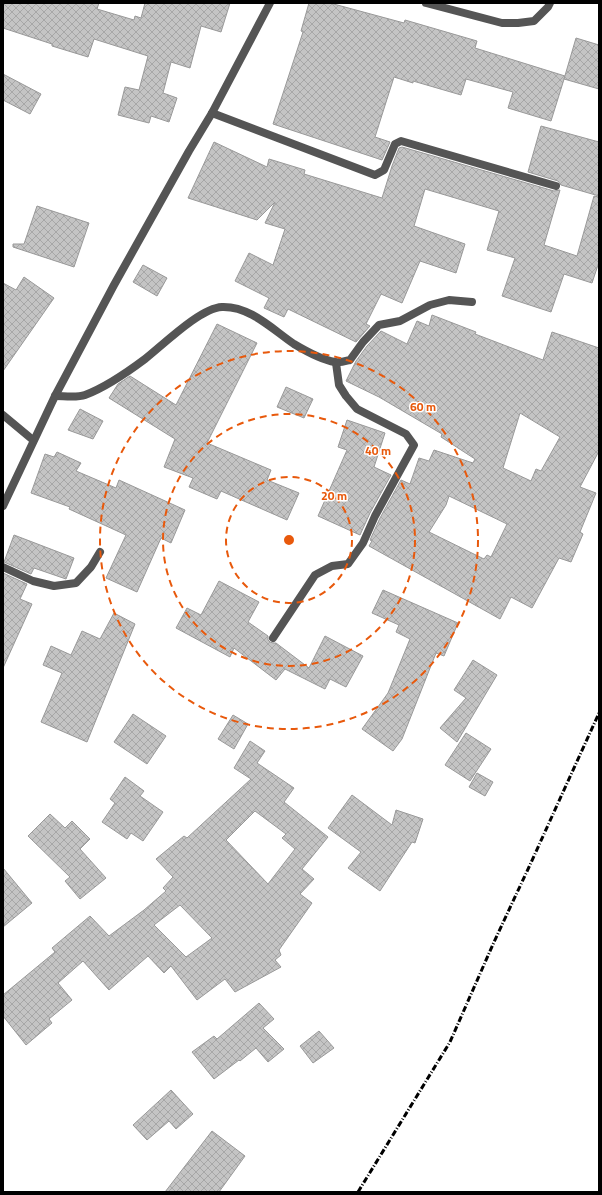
<svg xmlns="http://www.w3.org/2000/svg" width="602" height="1195" viewBox="0 0 602 1195" font-family="'Titillium Web',sans-serif">
<defs>
<pattern id="building-cross-hatch" width="8" height="8" patternUnits="userSpaceOnUse"><rect width="8" height="8" fill="#c4c4c4"/><path d="M0 0l8 8M0 8l8-8" fill="none" stroke="#a7a7a7"/></pattern>
</defs>
<rect width="100%" height="100%" fill="#fff"/>
<g fill="url(#building-cross-hatch)" stroke="#999" fill-rule="evenodd">
<polygon points="3,3 99,3 97,9 134,20 135,16 141,18 145,3 230,3 221,32 201,26 190,68 171,62 163,93 177,98 169,122 151,116 149,123 118,115 125,87 139,90 148,56 94,39 88,57 52,46 52,44 3,28"/>
<polygon points="309,3 330,3 404,23 405,20 477,41 475,48 565,76 551,121 508,108 513,92 466,79 461,95 413,81 413,83 394,77 375,137 390,142 382,160 273,124 303,32 301,31"/>
<polygon points="576,38 599,45 599,89 564,79"/>
<polygon points="3,74 41,94 30,114 3,100"/>
<polygon points="541,126 599,142 599,196 561,185 558,181 528,172"/>
<polygon points="214,142 267,167 269,159 305,170 304,174 382,198 392,166 399,148 402,147 554,191 560,190 544,245 577,256 594,196 599,197 599,262 592,283 564,274 551,312 502,296 515,258 487,250 499,211 425,189 414,226 465,244 456,273 420,261 402,303 381,294 366,324 370,326 356,342 288,309 284,317 264,308 269,298 235,281 249,253 273,265 285,229 265,223 275,202 257,220 188,198"/>
<polygon points="37,206 89,223 74,267 13,247 13,244 24,244"/>
<polygon points="143,265 167,278 157,296 133,282"/>
<polygon points="24,277 54,298 3,371 3,283 16,290"/>
<path d="M432 315 476 332 475 334 543 360 552 332 599 348V451L580 487 596 493 580 532 583 534 571 562 559 558 532 608 511 597 500 619 369 546 372 541 370 540 380 518 401 480 410 484 419 458 429 461 434 450 473 463 475 459 441 437 442 434 379 397 346 381 356 361 367 346 381 331 407 344 417 321 429 326ZM520 413 560 437 541 471 536 469 531 481 503 468ZM449 496 507 524 491 557 487 555 484 559 429 532 446 505Z"/>
<polygon points="217,324 257,343 207,443 271,470 267,480 299,493 287,520 221,491 217,499 189,487 193,478 164,467 175,439 109,398 118,384 130,376 176,405"/>
<polygon points="286,387 313,399 304,418 277,407"/>
<polygon points="80,409 103,421 93,439 68,430"/>
<polygon points="347,420 385,433 374,467 391,475 370,513 360,535 318,516 347,450 338,447"/>
<polygon points="57,452 81,463 76,471 116,488 119,480 185,510 171,543 161,538 137,592 106,578 126,535 69,509 70,507 31,493 45,454 54,457"/>
<polygon points="14,535 74,558 66,579 34,568 31,574 4,562"/>
<polygon points="3,573 27,584 20,599 32,604 3,668"/>
<polygon points="219,581 259,602 248,622 268,636 268,640 270,642 273,643 276,643 309,668 325,636 363,656 346,687 330,679 325,689 285,669 276,680 234,648 230,657 176,628 187,608 201,615"/>
<polygon points="383,590 458,623 444,656 436,653 402,739 393,751 362,729 388,693 410,639 396,632 399,625 372,613"/>
<polygon points="114,613 135,624 87,742 41,722 62,673 43,665 51,646 71,655 82,631 100,639"/>
<polygon points="473,660 497,675 457,742 440,728 466,698 454,690"/>
<polygon points="133,714 166,736 147,764 114,742"/>
<polygon points="233,715 248,724 234,749 218,739"/>
<polygon points="466,733 491,749 470,781 445,765"/>
<path d="M250 741 265 751 257 763 294 788 284 802 328 837 302 869 314 879 300 894 312 903 279 950 281 955 275 960 281 967 235 992 225 979 197 1000 171 966 164 973 148 956 109 990 83 961 58 983 72 1000 49 1019 52 1023 26 1045 3 1016V995L55 952 52 948 90 916 109 936 144 910 166 891 163 888 173 877 156 859 184 836 187 838 251 779 234 768ZM255 811 286 834 282 838 295 849 268 884 226 840ZM180 905 212 938 186 957 154 925Z"/>
<polygon points="477,773 493,782 485,796 469,787"/>
<polygon points="125,777 144,791 140,796 163,812 143,841 131,833 127,839 102,822 115,803 110,799"/>
<polygon points="352,795 392,825 396,810 423,819 415,843 412,842 380,891 348,868 361,852 328,828"/>
<polygon points="50,814 65,828 72,821 90,839 80,849 106,878 80,899 65,881 70,877 28,836"/>
<polygon points="3,868 32,903 3,927"/>
<polygon points="259,1003 274,1019 263,1028 284,1049 268,1062 256,1048 240,1061 239,1060 214,1079 192,1052 214,1036 217,1039"/>
<polygon points="319,1031 334,1048 313,1063 300,1046"/>
<polygon points="171,1090 193,1114 176,1129 169,1121 147,1140 133,1125"/>
<polygon points="212,1131 245,1156 219,1192 165,1192"/>
</g>
<g fill="none" stroke-linecap="round" stroke-linejoin="round">
<g stroke="#555" stroke-width="8">
<polyline points="426,3 502,23 518,23 534,21 548,7 550,3"/>
<polyline points="212,113 375,175 384,170 395,144 401,141 556,186"/>
<path d="M55 396C64 396 77 398 85 395 104 388 129 371 145 359 163 345 200 308 222 307 250 306 272 329 294 344 304 350 323 360 335 362 340 363 346 361 350 360L363 342 379 325 400 321 430 305 449 300 472 302"/>
<polyline points="3,415 33,440"/>
<polyline points="3,567 33,581 54,586 76,583 91,567 100,552"/>
<polyline points="273,638 315,575 332,566 348,564 363,543 375,516 414,445 406,434 357,409 346,396 339,385 336,363"/>
</g>
<polyline stroke="#555" stroke-width="8" points="3,506 55,396 114,285 189,151 212,113 270,3"/>
<polyline stroke="#000" stroke-width="3" stroke-dasharray="6 2 1 2" stroke-linecap="butt" points="358,1192 450,1042 494,942 529,867 599,713"/>
</g>
<g fill="none" stroke="#e8590c" stroke-width="2" stroke-dasharray="7 5">
<circle cx="289" cy="540" r="63"/>
<circle cx="289" cy="540" r="126"/>
<circle cx="289" cy="540" r="189"/>
</g>
<circle cx="289" cy="540" r="6" fill="#e8590c" stroke="#fff" stroke-width="2"/>
<g font-size="12" text-anchor="middle" font-weight="bold" fill="#e8590c" stroke="#fff" stroke-width="3" stroke-linejoin="round" paint-order="stroke">
<text x="423" y="411">60 m</text>
<text x="378" y="455">40 m</text>
<text x="334" y="500">20 m</text>
</g>
<rect width="602" height="1195" fill="none" stroke="#000000" stroke-width="8"/>
</svg>
